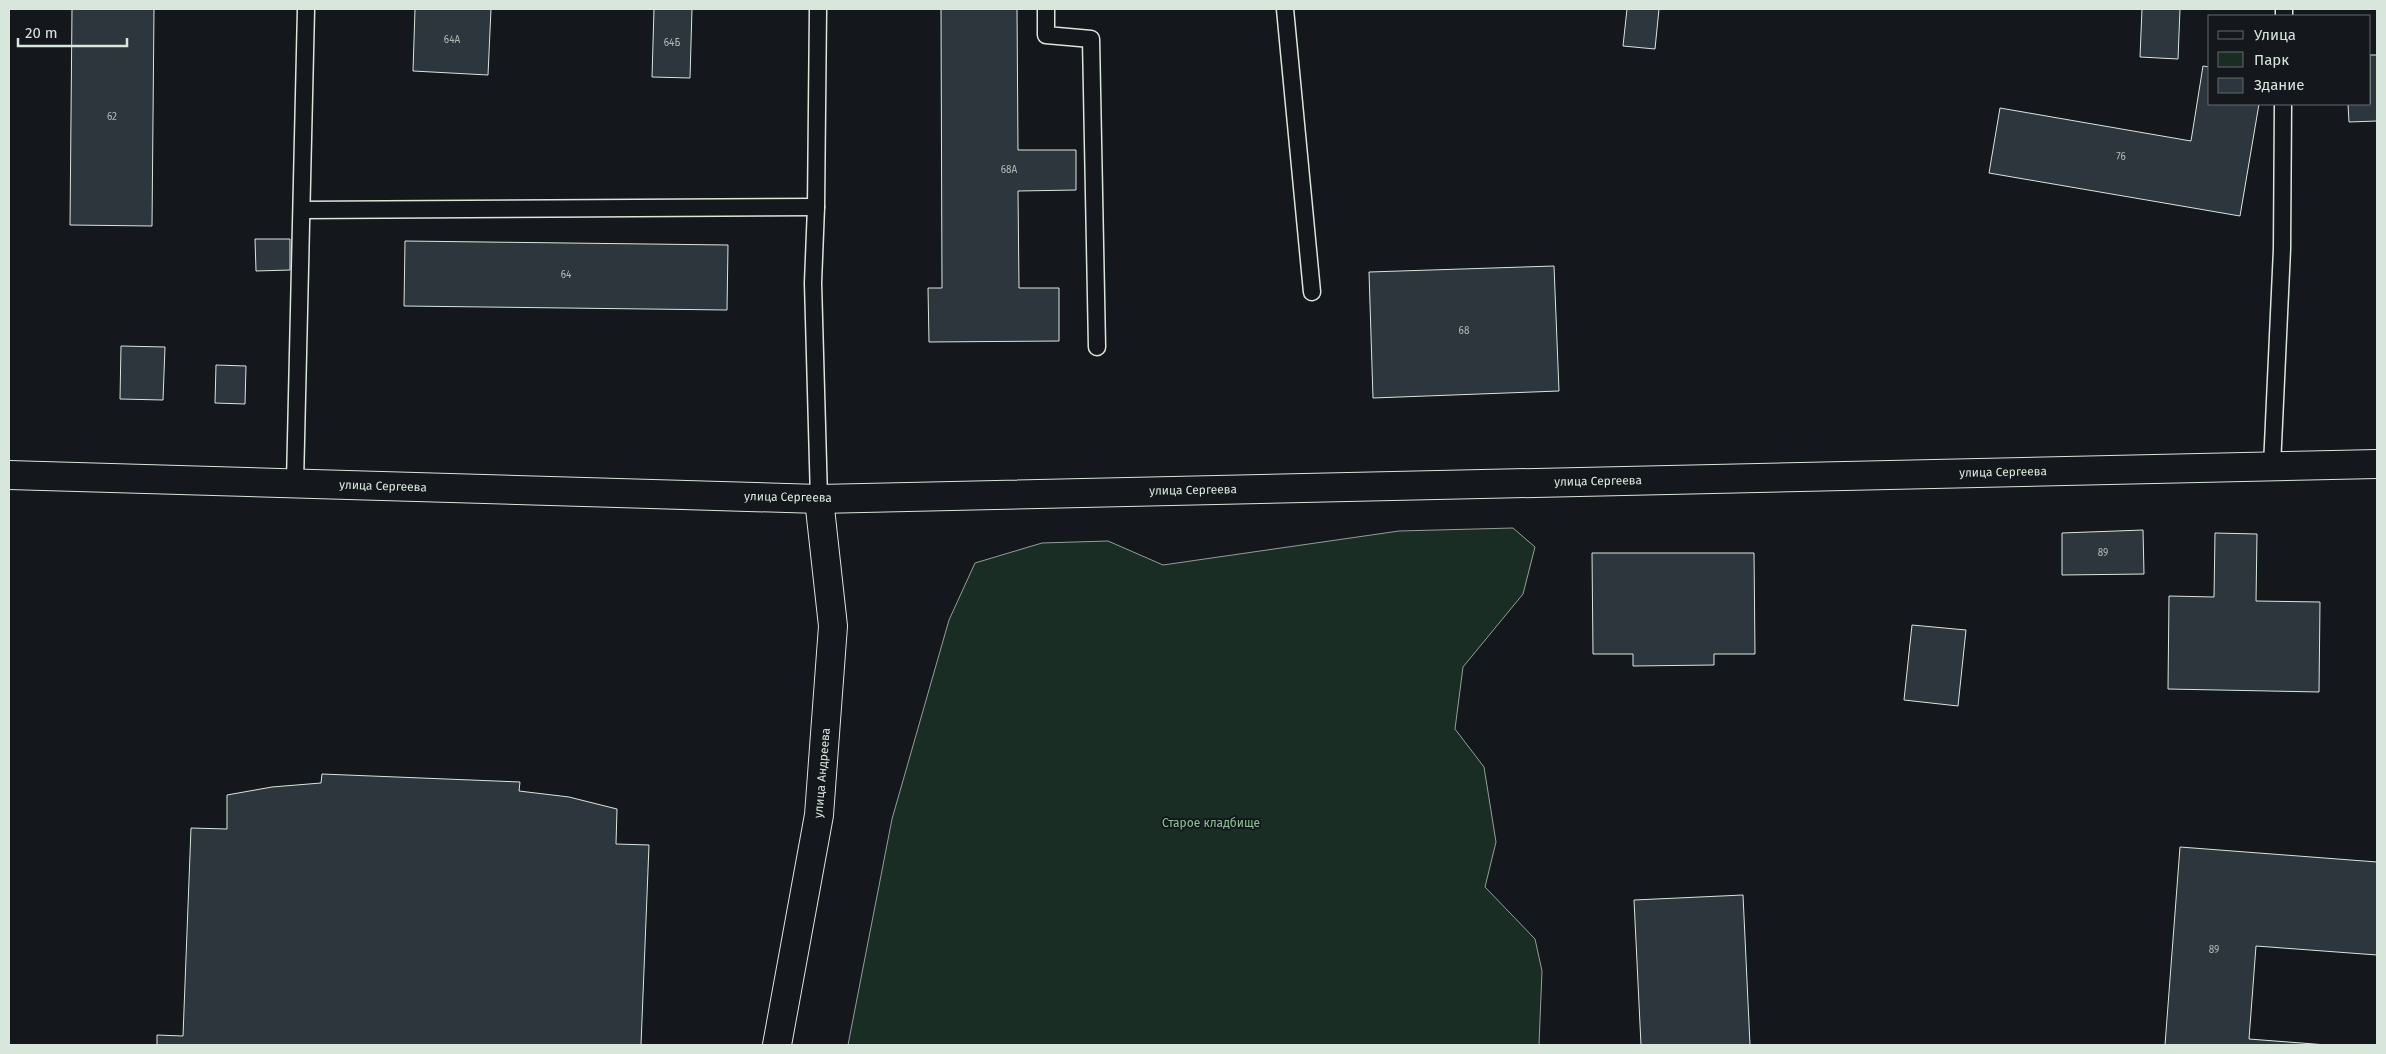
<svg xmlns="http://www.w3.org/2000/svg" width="2386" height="1054" viewBox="0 0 2386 1054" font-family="'Fira Sans',sans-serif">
<rect width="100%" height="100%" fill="#14181c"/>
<polygon fill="#1a2d24" stroke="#939e99" points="1513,528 1535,547 1523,594 1463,667 1455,729 1484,767 1496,842 1485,887 1535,939 1542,971 1539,1045 848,1045 892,819 949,620 975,563 1042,543 1108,541 1163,565 1399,531"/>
<g fill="#2c363c" stroke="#d8e6dc">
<polygon points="72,9 154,9 152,226 70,225"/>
<polygon points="415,9 491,9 488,75 413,71"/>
<polygon points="654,9 692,9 690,78 652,77"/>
<polygon points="941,9 1017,9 1018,150 1076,150 1076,190 1018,191 1019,288 1059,288 1059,341 929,342 928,288 942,288"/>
<polygon points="1627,9 1659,9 1655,49 1623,46"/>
<polygon points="2142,9 2180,9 2178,59 2140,57"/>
<polygon points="2370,55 2377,55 2377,121 2349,122 2348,104 2370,104"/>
<polygon points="2203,66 2210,67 2210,104 2259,104 2240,216 1989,173 2000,108 2191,141"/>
<polygon points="255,239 290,239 290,270 256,271"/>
<polygon points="405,241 728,245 727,310 404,306"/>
<polygon points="1554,266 1559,391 1373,398 1369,272"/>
<polygon points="121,346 165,347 163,400 120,399"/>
<polygon points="216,365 246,366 245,404 215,403"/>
<polygon points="2143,530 2144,574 2062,575 2062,533"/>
<polygon points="2215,533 2257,534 2256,601 2320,602 2319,692 2168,689 2169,596 2214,597"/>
<polygon points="1592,553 1754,553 1755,654 1714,654 1714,665 1633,666 1633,654 1593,654"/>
<polygon points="1912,625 1966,630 1958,706 1904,700"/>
<polygon points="322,774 520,782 519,791 569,797 617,809 616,844 649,845 641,1045 657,1045 157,1045 157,1035 183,1036 191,828 227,829 227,795 272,787 321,783"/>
<polygon points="2180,847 2377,862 2377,955 2256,946 2249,1039 2327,1045 2165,1045"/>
<polygon points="1743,895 1750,1045 1641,1045 1634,900"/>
</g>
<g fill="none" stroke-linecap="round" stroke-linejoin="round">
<g stroke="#d8e6dc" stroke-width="19">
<g id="service">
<polyline points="818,9 816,207 813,283 819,499"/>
<polyline points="1046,9 1046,35 1091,39 1097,347"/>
<polyline points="1285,9 1312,292"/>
<polyline points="2284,16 2284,9"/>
<polyline points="302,210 816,207"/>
<polyline points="2272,466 2282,249 2283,104"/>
<polyline points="295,483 306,9"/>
</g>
</g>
<g stroke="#d8e6dc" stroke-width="30">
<polyline id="minor" points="777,1045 819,815 833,626 819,499"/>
</g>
<g stroke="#d8e6dc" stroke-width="30">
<polyline id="secondary" points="9,475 819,499 2377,464"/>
</g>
<use href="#service" stroke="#14181c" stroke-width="16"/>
<use href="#minor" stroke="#14181c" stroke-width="28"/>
<use href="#secondary" stroke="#14181c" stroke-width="28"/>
</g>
<g text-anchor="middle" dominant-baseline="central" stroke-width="4" stroke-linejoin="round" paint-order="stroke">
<g font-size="10" fill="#adbab4">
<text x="452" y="40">64А</text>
<text x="672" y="43">64Б</text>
<text x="112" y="117">62</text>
<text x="2121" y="157">76</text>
<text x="1009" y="170">68А</text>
<text x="566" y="275">64</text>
<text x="1464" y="331">68</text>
<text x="2103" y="553">89</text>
<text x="2214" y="950">89</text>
</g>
<g font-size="12" fill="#d8e6dc" stroke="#14181c">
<text transform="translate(2003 472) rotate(-1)">улица Сергеева</text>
<text transform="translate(1598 481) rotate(-1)">улица Сергеева</text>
<text transform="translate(383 486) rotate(2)">улица Сергеева</text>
<text transform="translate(1193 490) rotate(-1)">улица Сергеева</text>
<text transform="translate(788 497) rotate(1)">улица Сергеева</text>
<text transform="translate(822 773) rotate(-85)">улица Андреева</text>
</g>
<g font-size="12" fill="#8ac095" stroke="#14181c">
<text x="1211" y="823">Старое кладбище</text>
</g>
</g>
<rect width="2386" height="1054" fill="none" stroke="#d8e6dc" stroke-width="20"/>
<rect x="2208" y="15" width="162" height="90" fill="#14181c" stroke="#626a69"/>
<rect x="2218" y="31" width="25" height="8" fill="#14181c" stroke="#626a69"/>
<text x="2254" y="40" font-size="15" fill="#d8e6dc">Улица</text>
<rect x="2218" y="52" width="25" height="15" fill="#1a2d24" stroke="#626a69"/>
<text x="2254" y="65" font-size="15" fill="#d8e6dc">Парк</text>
<rect x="2218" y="78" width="25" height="15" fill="#2c363c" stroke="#626a69"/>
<text x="2254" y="90" font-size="15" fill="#d8e6dc">Здание</text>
<path d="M18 38v8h109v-8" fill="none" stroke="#d8e6dc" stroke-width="2.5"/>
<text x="25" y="38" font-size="15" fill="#d8e6dc" stroke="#14181c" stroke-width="4" paint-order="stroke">20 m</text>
</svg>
